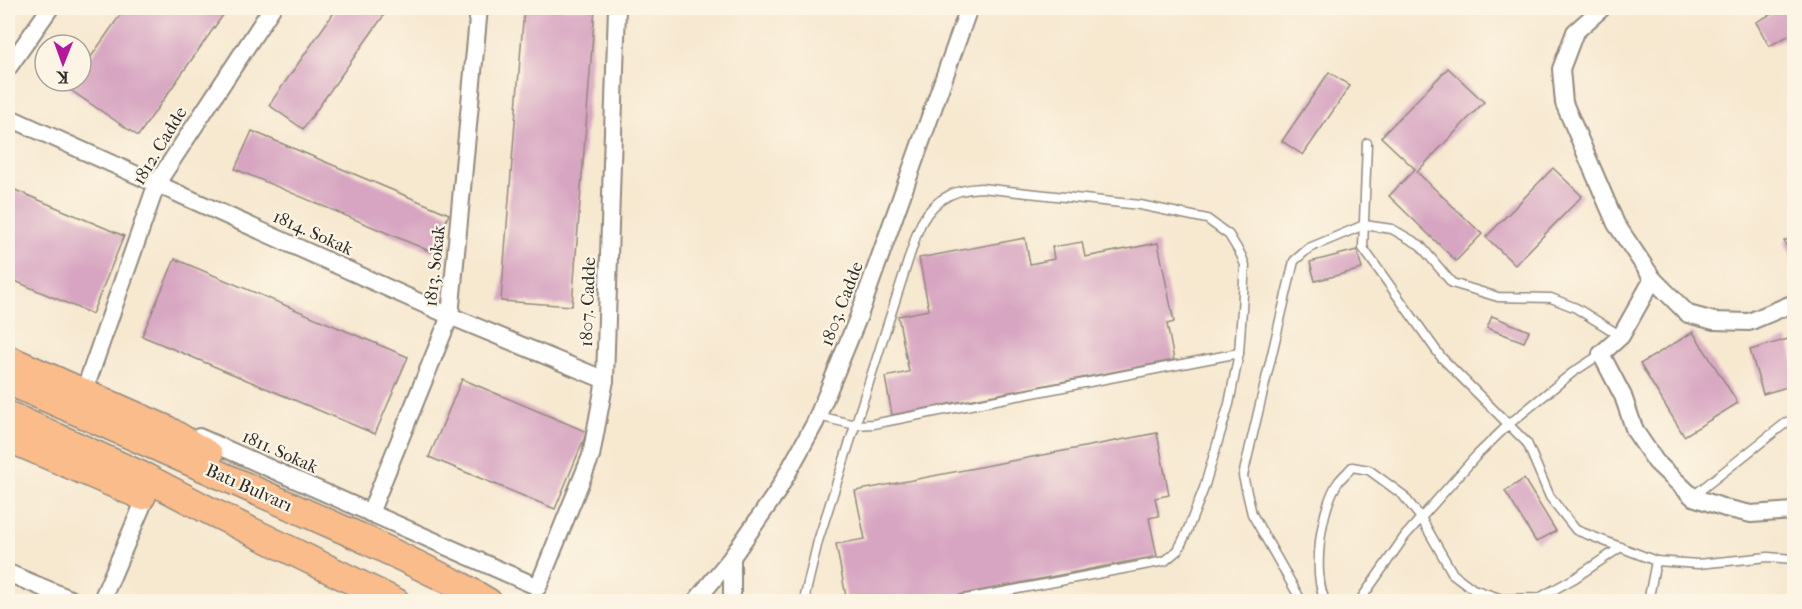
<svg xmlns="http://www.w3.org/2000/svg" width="1802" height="609" viewBox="0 0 1802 609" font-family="'IM FELL French Canon',serif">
<rect width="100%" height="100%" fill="#fcf5e5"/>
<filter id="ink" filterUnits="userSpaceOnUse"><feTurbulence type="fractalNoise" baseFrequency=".0167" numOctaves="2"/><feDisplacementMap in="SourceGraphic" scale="12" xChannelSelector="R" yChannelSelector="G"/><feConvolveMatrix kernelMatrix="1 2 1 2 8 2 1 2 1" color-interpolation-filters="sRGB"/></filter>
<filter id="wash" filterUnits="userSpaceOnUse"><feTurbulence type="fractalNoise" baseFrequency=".008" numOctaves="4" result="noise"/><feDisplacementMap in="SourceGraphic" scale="24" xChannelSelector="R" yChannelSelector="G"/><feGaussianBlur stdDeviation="1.35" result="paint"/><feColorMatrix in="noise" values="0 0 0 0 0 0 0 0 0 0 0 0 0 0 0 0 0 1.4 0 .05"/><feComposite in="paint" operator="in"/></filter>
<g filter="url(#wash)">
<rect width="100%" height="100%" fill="#f7e8d0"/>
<g id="blocks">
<g fill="#d7a4c1">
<polygon points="125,8 228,8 138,136 69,89 74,81 81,81 81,71"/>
<polygon points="337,8 389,8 303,129 269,105"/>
<polygon points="524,8 595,8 572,306 501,301"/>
<polygon points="1783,8 1794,8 1794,33 1769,46 1756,22"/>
<polygon points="1448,68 1484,102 1417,172 1482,234 1456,261 1389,196 1415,169 1381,137"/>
<polygon points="1329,72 1350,86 1303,155 1282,141"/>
<polygon points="252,131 449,214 432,252 235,169"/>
<polygon points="1553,168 1582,196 1515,265 1486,237"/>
<polygon points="8,187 124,236 92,314 8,278"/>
<polygon points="1794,236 1794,260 1784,241"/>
<polygon points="1025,238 1030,264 1054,259 1052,247 1082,242 1085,257 1158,243 1174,322 1167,324 1174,360 892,415 885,377 909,372 898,316 929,310 919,258"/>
<polygon points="1357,250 1362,269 1315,281 1310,262"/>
<polygon points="175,259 408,357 375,434 142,336"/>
<polygon points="1492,316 1529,331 1524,342 1487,328"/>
<polygon points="1693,332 1738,403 1684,436 1640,364"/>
<polygon points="1788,339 1794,361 1794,385 1763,394 1750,350"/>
<polygon points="462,379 587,432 555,509 429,457"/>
<polygon points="1157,433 1169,495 1155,498 1159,516 1149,518 1157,556 923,602 847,602 836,544 865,539 855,491"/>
<polygon points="1524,479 1556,531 1536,542 1505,491"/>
</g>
</g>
</g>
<g filter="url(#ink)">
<use href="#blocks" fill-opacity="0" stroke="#918a7e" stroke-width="1.5"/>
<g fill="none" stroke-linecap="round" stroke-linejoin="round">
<g stroke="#918a7e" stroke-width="11">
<g id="lane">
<polyline points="1367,143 1363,248 1441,357 1527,443 1550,497 1576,530 1656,561 1698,564 1768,557 1794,559"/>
<polyline points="818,416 856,425 873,424 1239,353"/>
<polyline points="1693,496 1787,422"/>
<path d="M809 602 805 596 818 541 917 233C928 203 950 189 981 188L1140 205 1207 219 1229 235 1241 255 1245 265 1239 353 1229 404 1204 488 1186 534 1178 550 1165 561 950 602"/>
<polyline points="1302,602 1252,514 1243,476 1294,261 1309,248 1364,225 1392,229 1420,245 1452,283 1498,297 1551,298 1576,308 1621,336"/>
<path d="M1326 602C1311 576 1321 505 1339 481 1343 476 1348 472 1352 467L1369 470 1403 495 1421 518 1453 574 1473 589 1502 599 1539 598 1575 578 1621 547"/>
<polyline points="1359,602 1405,536 1477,455 1508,425 1572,373 1601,354"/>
<polyline points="1648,602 1656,561"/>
</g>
</g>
<g stroke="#918a7e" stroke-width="20">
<g id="street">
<polyline points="1602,8 1575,32 1561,69 1564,103 1616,224 1653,279 1688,314 1714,321 1749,322 1794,303"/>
<polyline points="8,68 50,8"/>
<polyline points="8,117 450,316 605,380"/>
<polyline points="1653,279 1621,336 1601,354 1623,396 1635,431 1656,462 1693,497 1725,508 1751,514 1794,511"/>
<polyline points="86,386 157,183 272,8"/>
<polyline points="199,437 538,587 591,456 605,380 617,8"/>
<polyline points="370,513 450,316 479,8"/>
<polyline points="8,573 77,602"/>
<polyline points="101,602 146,497"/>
<polyline points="695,602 732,557"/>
<polyline points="732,602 732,557 777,492 815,423 858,318 969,8"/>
</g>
</g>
<g stroke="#918a7e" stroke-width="30">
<g id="primary">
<polyline points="8,359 166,429 209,455"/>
<polyline points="8,381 360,537 461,586 488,602"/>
<polyline points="8,415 147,478 210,511 396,602"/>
<polyline points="8,438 142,496"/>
</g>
</g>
<use href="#lane" stroke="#fff" stroke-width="8"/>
<use href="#street" stroke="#fff" stroke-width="16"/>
<use href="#primary" stroke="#fabc8b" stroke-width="27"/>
</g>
</g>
<g text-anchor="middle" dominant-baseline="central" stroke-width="4.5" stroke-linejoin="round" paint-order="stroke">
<g font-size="18" fill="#2b2b2b" stroke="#fcf5e5">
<text transform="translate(160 146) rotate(-59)">1812. Cadde</text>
<text transform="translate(313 233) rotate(24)">1814. Sokak</text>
<text transform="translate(435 266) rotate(-84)">1813. Sokak</text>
<text transform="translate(588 302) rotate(-88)">1807. Cadde</text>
<text transform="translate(842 304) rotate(-69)">1803. Cadde</text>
<text transform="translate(280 452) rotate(24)">1811. Sokak</text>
<text transform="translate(249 488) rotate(24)">Batı Bulvarı</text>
</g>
</g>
<rect width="1802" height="609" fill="none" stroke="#fcf5e5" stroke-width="30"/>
<g transform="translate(63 63) rotate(181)"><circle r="28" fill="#fcf5e5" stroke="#a8a49b" stroke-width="1.5"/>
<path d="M0-4.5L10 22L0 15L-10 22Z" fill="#b5179e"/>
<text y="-9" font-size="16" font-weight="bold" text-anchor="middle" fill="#2b2b2b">K</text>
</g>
</svg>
